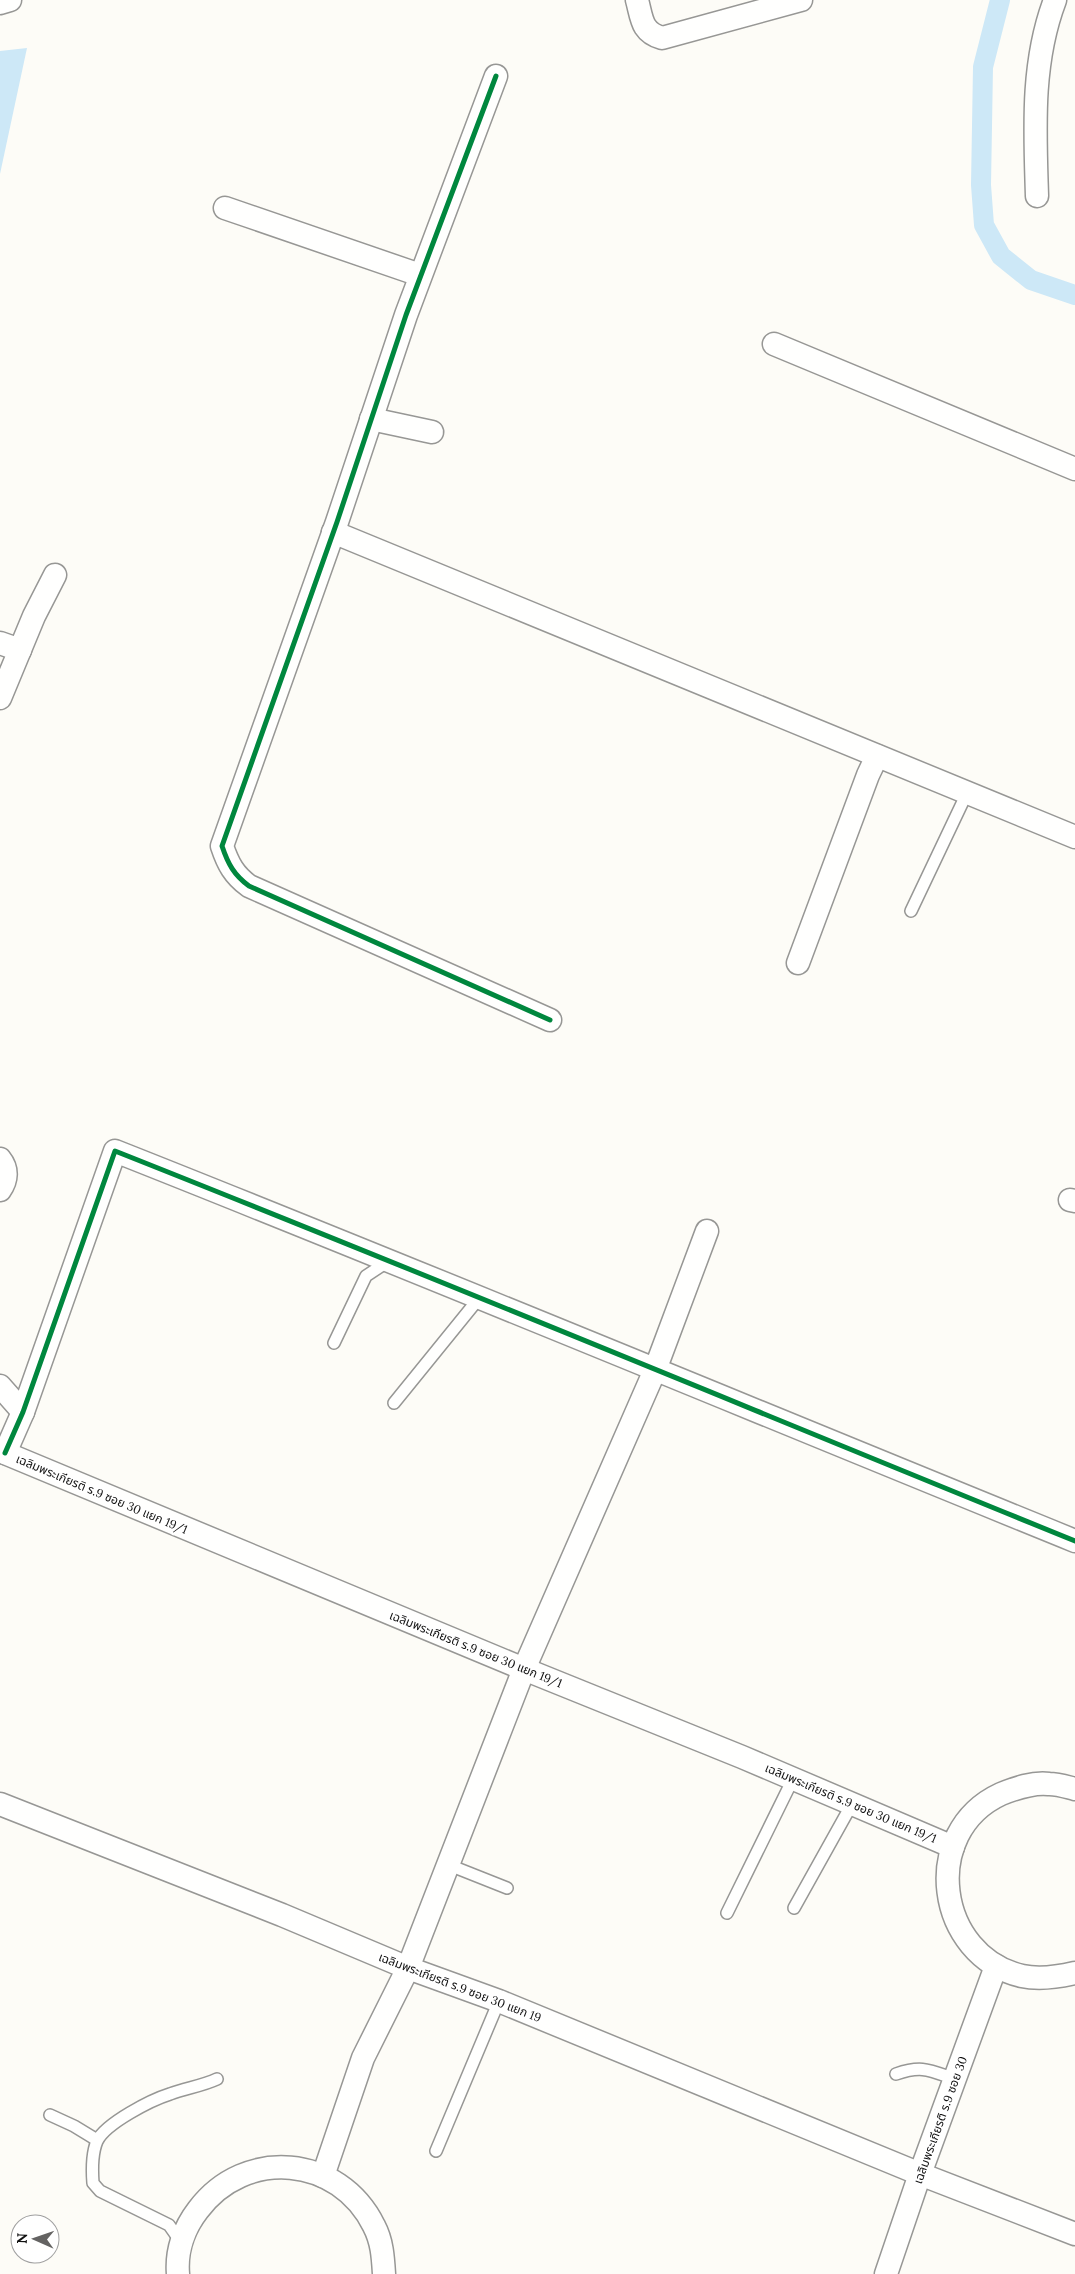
<svg xmlns="http://www.w3.org/2000/svg" width="1075" height="2274" viewBox="0 0 1075 2274" font-family="Lora,'Noto Sans Thai',serif">
<rect width="100%" height="100%" fill="#fdfcf7"/>
<polygon fill="#cde8f7" points="27,48 0,174 0,51"/>
<g fill="none" stroke-linecap="round" stroke-linejoin="round">
<polyline stroke="#cde8f7" stroke-width="20" points="1000,0 983,67 981,185 984,225 1001,256 1031,280 1075,295"/>
<g stroke="#979795" stroke-width="14">
<g id="lane">
<polyline points="911,911 967,793"/>
<polyline points="334,1343 366,1276 390,1260"/>
<polyline points="394,1403 480,1297"/>
<polyline points="449,1865 507,1888"/>
<polyline points="794,1908 852,1804"/>
<polyline points="727,1913 793,1779"/>
<path d="M896 2074C922 2065 929 2070 955 2079"/>
<polyline points="50,2115 74,2126 97,2140"/>
<polyline points="436,2151 499,2001"/>
<path d="M181 2242 169 2225 100 2191 93 2183C92 2170 92 2153 97 2141 106 2123 151 2100 170 2094 186 2088 202 2086 217 2079"/>
</g>
</g>
<g stroke="#979795" stroke-width="25">
<g id="street">
<path d="M637 0C642 18 641 32 662 38L801 0"/>
<polyline points="0,3 10,0"/>
<path d="M496 76 406 315 337 522 222 846C228 864 234 875 249 886L550 1020"/>
<path d="M1037 196C1035 130 1031 63 1055 0"/>
<polyline points="225,208 420,275"/>
<polyline points="774,344 1075,469"/>
<polyline points="371,419 432,432"/>
<polyline points="333,532 1075,837"/>
<polyline points="0,643 20,650"/>
<polyline points="0,698 34,616 55,575"/>
<polyline points="798,963 868,775 877,756"/>
<path d="M0 1159C8 1169 7 1180 0 1190"/>
<polyline points="1070,1200 1075,1201"/>
<polyline points="0,1386 23,1412"/>
<polyline points="0,1451 524,1669 742,1757 953,1847"/>
<path d="M5 1453 23 1412 115 1151C436 1278 755 1411 1075 1541"/>
<path d="M1075 1789C1067 1787 1058 1784 1049 1784 1033 1782 1016 1788 1001 1794 919 1832 936 1956 1022 1976 1040 1980 1058 1977 1075 1973"/>
<polyline points="0,1804 282,1915 408,1968 499,2001 920,2174 1075,2234"/>
<polyline points="323,2176 363,2058 408,1968 524,1669 655,1370 707,1231"/>
<path d="M178 2274C176 2251 184 2228 198 2210 245 2147 339 2155 374 2226 382 2241 383 2257 384 2274"/>
<polyline points="886,2274 920,2174 996,1966"/>
</g>
</g>
<use href="#lane" stroke="#fffffe" stroke-width="11"/>
<use href="#street" stroke="#fffffe" stroke-width="22"/>
<g stroke="#fff" stroke-width="8">
<g id="cycleway">
<path d="M496 76 406 315 337 522 222 846C228 864 234 875 249 886L550 1020"/>
<path d="M5 1453 23 1412 115 1151C436 1278 755 1411 1075 1541"/>
</g>
</g>
<use href="#cycleway" stroke="#00873e" stroke-width="5"/>
</g>
<g text-anchor="middle" dominant-baseline="central" stroke-width="5" stroke-linejoin="round" paint-order="stroke">
<g font-size="12" fill="#111" stroke="#fff">
<text transform="translate(102 1494) rotate(23)">เฉลิมพระเกียรติ ร.9 ซอย 30 แยก 19/1</text>
<text transform="translate(476 1649) rotate(22)">เฉลิมพระเกียรติ ร.9 ซอย 30 แยก 19/1</text>
<text transform="translate(851 1803) rotate(23)">เฉลิมพระเกียรติ ร.9 ซอย 30 แยก 19/1</text>
<text transform="translate(460 1987) rotate(21)">เฉลิมพระเกียรติ ร.9 ซอย 30 แยก 19</text>
<text transform="translate(940 2120) rotate(-70)">เฉลิมพระเกียรติ ร.9 ซอย 30</text>
</g>
</g>
<g transform="translate(35 2239) rotate(272)"><circle r="24" fill="#ffffff" stroke="#a0a0a0"/>
<path d="M0-4L9 19L0 12L-9 19Z" fill="#646362"/>
<text y="-8" font-size="14" font-weight="bold" text-anchor="middle" fill="#111111">N</text>
</g>
</svg>
